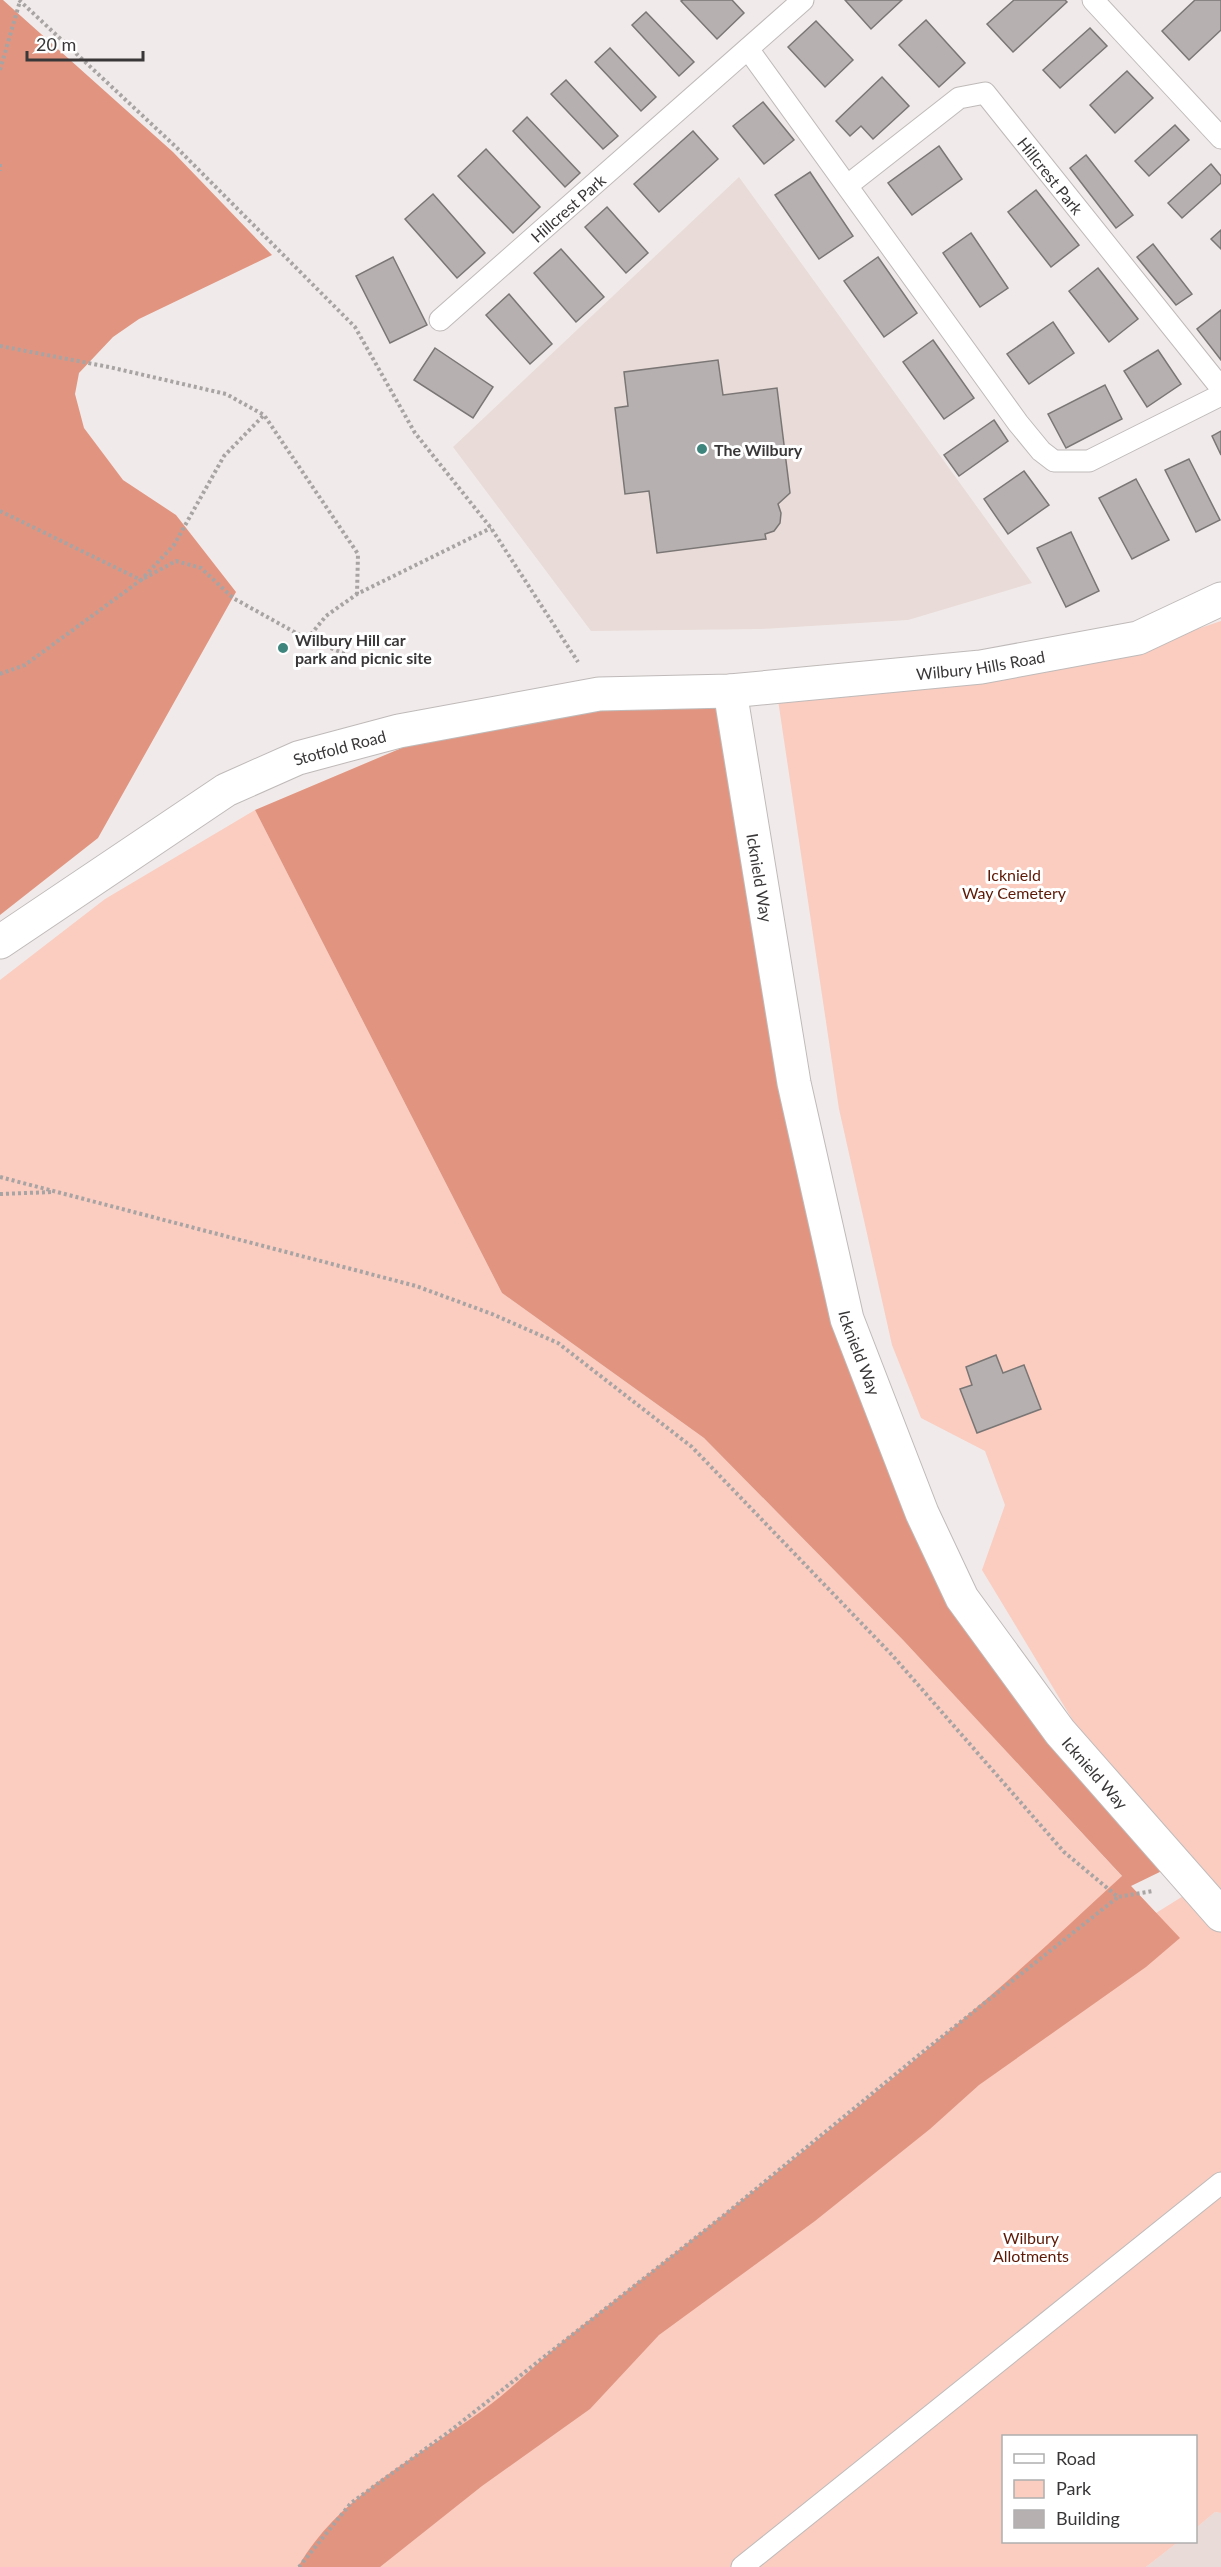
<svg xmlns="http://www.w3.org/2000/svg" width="1221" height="2567" viewBox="0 0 1221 2567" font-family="Lato,sans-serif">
<rect width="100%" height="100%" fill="#f0ebea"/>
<g fill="#e9dbd7">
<polygon points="739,177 1032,583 908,620 762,629 591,631 453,447"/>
<polygon points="1215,2512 1221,2513 1221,2567 1146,2567 1178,2542 1196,2542 1196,2528"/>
</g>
<g fill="#facdc0">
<polygon points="1221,621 1221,1889 1075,1724 982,1570 1005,1505 985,1451 921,1418 892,1345 839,1109 778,700 1144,647"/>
<polygon points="255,810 502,1293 704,1438 903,1640 1156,1913 1188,1893 1221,1932 1221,2513 1215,2512 1196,2528 1196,2436 1004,2436 1004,2542 1178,2542 1146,2567 0,2567 0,980 105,899"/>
</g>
<g fill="#e19580">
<polygon points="0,0 3,0 173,152 272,255 139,319 113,337 79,373 75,394 84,428 123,480 176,515 236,592 98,838 0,915"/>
<path d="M724 703 785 1088 911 1518 1166 1869 1131 1886 1180 1938 1146 1967 979 2085 930 2129 815 2221 659 2335 590 2409 482 2486 380 2567H298C340 2493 425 2454 491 2404 521 2381 547 2353 577 2330 716 2221 856 2112 990 1996 1035 1957 1078 1916 1122 1876L903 1640 704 1438 502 1293 255 810 404 747 602 704Z"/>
</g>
<g fill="#b6b1b0" stroke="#7a7675" stroke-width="1.5">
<polygon points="683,0 732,0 744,13 717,39 681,1"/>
<polygon points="845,0 902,0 871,29"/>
<polygon points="1014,0 1065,0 1067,2 1013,52 987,24"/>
<polygon points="1195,0 1221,0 1221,30 1189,60 1162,31"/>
<polygon points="646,12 694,62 679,76 632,25"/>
<polygon points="926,20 965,63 939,87 899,45"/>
<polygon points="816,21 853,60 825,87 788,47"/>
<polygon points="1090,28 1107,46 1060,88 1043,70"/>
<polygon points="610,48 656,97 641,111 595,62"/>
<polygon points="1127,71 1153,98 1115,133 1090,105"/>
<polygon points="882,77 909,106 873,139 861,126 850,136 836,121"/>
<polygon points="566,80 618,136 603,149 551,94"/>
<polygon points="763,102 794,140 764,164 733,126"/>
<polygon points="527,117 580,173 565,187 513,131"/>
<polygon points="1175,125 1189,140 1149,176 1135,161"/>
<polygon points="693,131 718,159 659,212 634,184"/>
<polygon points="939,146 962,179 912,215 888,183"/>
<polygon points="486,149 540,207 513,233 458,176"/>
<polygon points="1086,155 1133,215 1116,228 1070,168"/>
<polygon points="1211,164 1221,176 1221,183 1182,218 1168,203"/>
<polygon points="810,172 853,236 819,259 775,195"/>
<polygon points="1036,190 1079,245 1051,267 1008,212"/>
<polygon points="433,194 485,253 457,278 405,219"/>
<polygon points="607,207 648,253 626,273 585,227"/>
<polygon points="1221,230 1221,249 1211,239"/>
<polygon points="971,233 1008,288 980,307 943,253"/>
<polygon points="1153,244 1192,294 1176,305 1137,257"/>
<polygon points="561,249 604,297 576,322 534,273"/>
<polygon points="393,257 427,325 390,343 356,276"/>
<polygon points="878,257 917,313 884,337 844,281"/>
<polygon points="1098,268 1138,319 1109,342 1069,291"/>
<polygon points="509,294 552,344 530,364 486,315"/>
<polygon points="1221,310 1221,360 1197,329"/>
<polygon points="1053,322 1074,353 1029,384 1007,354"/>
<polygon points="933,340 974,398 944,419 903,362"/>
<polygon points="435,348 493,387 473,418 414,380"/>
<polygon points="1158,350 1181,384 1147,407 1124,371"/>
<polygon points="718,360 723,395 777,388 790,493 778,504 781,513 780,523 774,531 765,534 766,539 657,553 649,491 625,494 615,408 628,406 624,372"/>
<polygon points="1105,385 1122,419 1066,448 1048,414"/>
<polygon points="994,420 1008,441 959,476 944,455"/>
<polygon points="1221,431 1221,455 1212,436"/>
<polygon points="1189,459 1220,520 1196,532 1165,470"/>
<polygon points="1024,471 1049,505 1008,534 984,499"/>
<polygon points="1136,479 1169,540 1132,559 1099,498"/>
<polygon points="1071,532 1099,591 1066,607 1037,548"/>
<polygon points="996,1355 1003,1373 1024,1365 1041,1409 977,1433 960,1389 972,1385 966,1367"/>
</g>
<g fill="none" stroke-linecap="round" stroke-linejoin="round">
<g stroke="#bfbab9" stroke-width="23">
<g id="service">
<polyline points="1093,0 1221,138"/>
<polyline points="748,49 1018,423 1041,451 1054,461 1089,461 1221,395"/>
<path id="s1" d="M848 185 959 98 985 93 1221 388"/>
<path id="s2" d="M440 320 803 0"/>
<polyline points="742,2567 1221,2183"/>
</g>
</g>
<g stroke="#bfbab9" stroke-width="35">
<g id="tertiary">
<path id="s3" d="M730 691 794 1083 847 1319 922 1513 962 1598 1060 1732 1221 1915"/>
<path id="s4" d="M0 942 226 790 298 758 399 731 599 694 730 691 981 667 1138 638 1221 599"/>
</g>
</g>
<g stroke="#a8a4a3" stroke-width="4" stroke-dasharray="3 3" stroke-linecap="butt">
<polyline points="19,0 176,147 355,327 415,433 491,528 578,662"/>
<polyline points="0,70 20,1"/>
<polyline points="0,164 0,171"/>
<polyline points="0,346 109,367 226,394 264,415 358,554 357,594"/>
<polyline points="0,511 141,580 174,545 224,456 264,415"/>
<polyline points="307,639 326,616 357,594 491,528"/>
<polyline points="0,674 25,665 141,580 176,561 201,568 233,598 307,639 346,654"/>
<polyline points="0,1177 416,1286 492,1314 558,1343 692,1447 892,1655 1064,1852 1118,1897 1153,1891"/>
<polyline points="0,1194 53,1192"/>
<polyline points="299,2567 351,2503 450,2431 723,2216 919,2055 1118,1897"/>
</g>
<use href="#service" stroke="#fff" stroke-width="21"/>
<use href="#tertiary" stroke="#fff" stroke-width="33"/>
</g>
<g fill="#3e857d" stroke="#fff" stroke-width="2">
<circle cx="702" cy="449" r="6"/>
<circle cx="283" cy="648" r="6"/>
</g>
<g text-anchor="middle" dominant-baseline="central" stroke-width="6" stroke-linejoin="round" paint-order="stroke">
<g font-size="16" fill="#393737" stroke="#fff">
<text stroke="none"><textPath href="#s1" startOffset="273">Hillcrest Park</textPath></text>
<text stroke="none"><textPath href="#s2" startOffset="170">Hillcrest Park</textPath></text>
<text stroke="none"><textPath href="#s4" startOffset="1042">Wilbury Hills Road</textPath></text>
<text stroke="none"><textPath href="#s4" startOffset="394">Stotfold Road</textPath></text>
<text stroke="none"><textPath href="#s3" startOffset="189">Icknield Way</textPath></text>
<text stroke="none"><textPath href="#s3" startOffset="675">Icknield Way</textPath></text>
<text stroke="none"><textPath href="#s3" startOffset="1161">Icknield Way</textPath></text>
</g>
<g font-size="16" font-weight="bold" fill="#393737" stroke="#fff" text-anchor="start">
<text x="714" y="449">The Wilbury</text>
<text x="295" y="639">Wilbury Hill car<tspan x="295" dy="18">park and picnic site</tspan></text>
</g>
<g font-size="16" fill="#5c1905" stroke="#fff">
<text x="1014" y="874">Icknield<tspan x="1014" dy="18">Way Cemetery</tspan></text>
<text x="1031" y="2237">Wilbury<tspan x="1031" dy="18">Allotments</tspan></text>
</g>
</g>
<rect x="1002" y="2435" width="195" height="108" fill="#ffffff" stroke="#b0afaf" stroke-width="1.5"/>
<rect x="1014" y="2454" width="30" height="9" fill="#ffffff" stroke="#b0afaf" stroke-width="1.5"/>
<text x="1056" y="2465" font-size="18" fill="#393737">Road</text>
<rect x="1014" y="2480" width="30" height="18" fill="#facdc0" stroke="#b0afaf" stroke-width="1.5"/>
<text x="1056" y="2495" font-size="18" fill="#393737">Park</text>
<rect x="1014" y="2510" width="30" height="18" fill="#b6b1b0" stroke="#b0afaf" stroke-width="1.5"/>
<text x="1056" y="2525" font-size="18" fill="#393737">Building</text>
<path d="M27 51v9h116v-9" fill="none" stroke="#393737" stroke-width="3"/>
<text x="36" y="51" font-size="18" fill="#393737" stroke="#ffffff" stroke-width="4.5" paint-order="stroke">20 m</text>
</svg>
